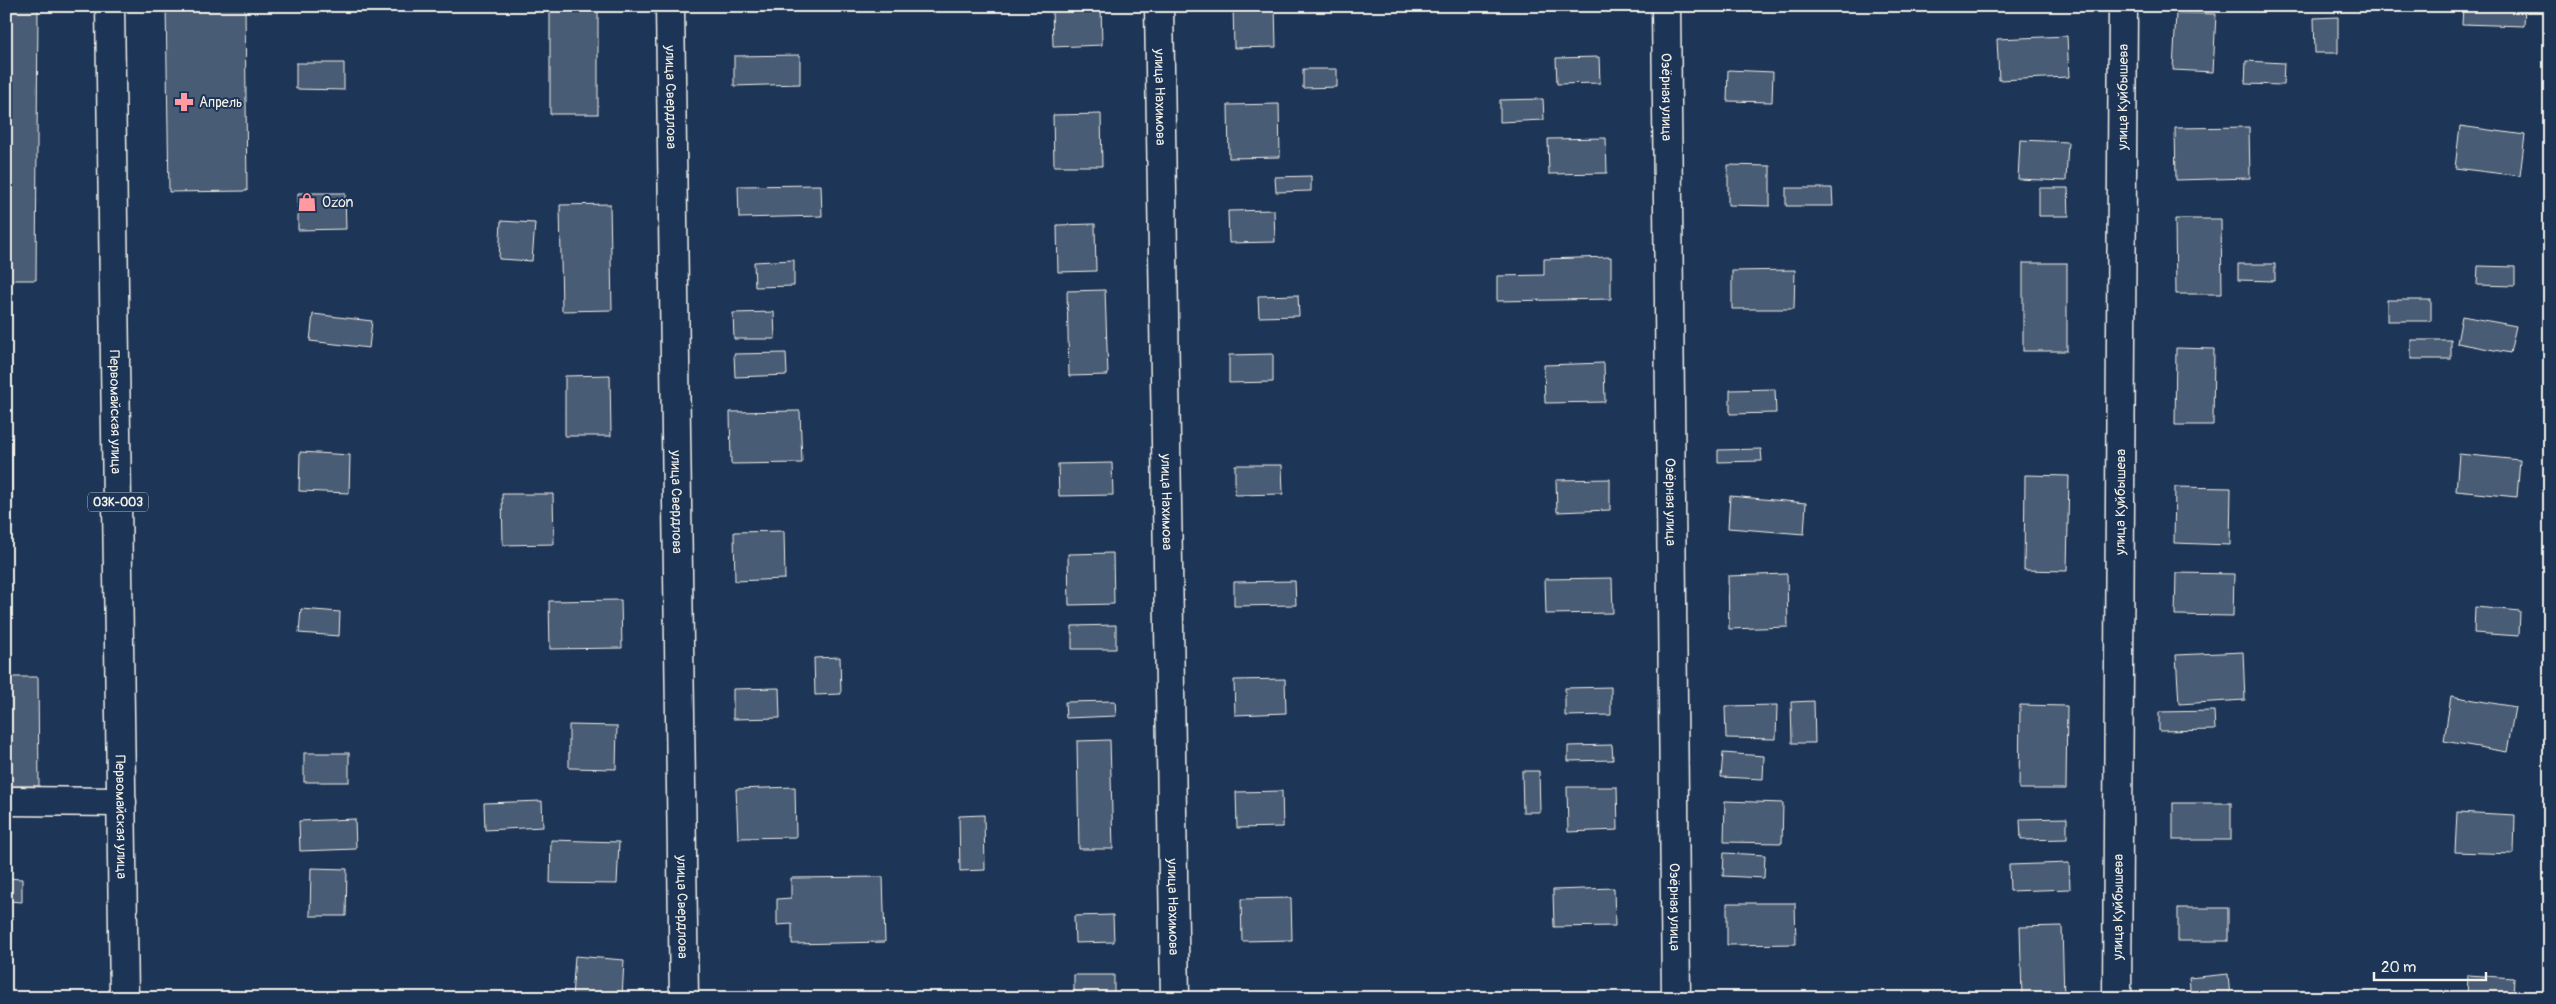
<svg xmlns="http://www.w3.org/2000/svg" width="2556" height="1004" viewBox="0 0 2556 1004" font-family="Pangolin,sans-serif">
<rect width="100%" height="100%" fill="#1d3557"/>
<filter id="ink" filterUnits="userSpaceOnUse"><feTurbulence type="fractalNoise" baseFrequency=".02" numOctaves="2"/><feDisplacementMap in="SourceGraphic" scale="10" xChannelSelector="R" yChannelSelector="G"/><feConvolveMatrix kernelMatrix="1 2 1 2 8 2 1 2 1" color-interpolation-filters="sRGB"/></filter>
<g filter="url(#ink)">
<g fill="#485b74" stroke="#f4f1e8">
<polygon points="6,6 38,6 36,280 6,280"/>
<polygon points="166,6 245,6 247,191 169,192"/>
<polygon points="1052,6 1101,6 1102,45 1053,47"/>
<polygon points="1233,6 1275,6 1276,47 1234,48"/>
<polygon points="2243,6 2295,6 2295,12 2243,9"/>
<polygon points="2463,6 2525,6 2524,26 2462,24"/>
<rect x="550" y="8" width="48" height="106"/>
<polygon points="2176,13 2216,14 2213,72 2173,70"/>
<polygon points="2338,17 2338,53 2315,53 2314,18"/>
<polygon points="2067,36 2069,77 1999,80 1997,39"/>
<polygon points="800,55 800,84 734,86 734,56"/>
<polygon points="1599,57 1600,83 1557,84 1556,58"/>
<polygon points="2246,61 2284,63 2283,85 2245,84"/>
<polygon points="296,63 344,63 344,90 296,89"/>
<polygon points="1303,69 1337,69 1337,87 1303,88"/>
<polygon points="1728,70 1773,72 1772,102 1727,101"/>
<polygon points="1543,99 1544,120 1500,122 1500,100"/>
<polygon points="1279,104 1280,157 1229,158 1228,105"/>
<polygon points="1101,114 1102,166 1054,166 1053,115"/>
<polygon points="2460,126 2525,135 2520,176 2455,168"/>
<polygon points="2249,127 2250,178 2176,180 2175,128"/>
<polygon points="1606,138 1607,173 1549,174 1548,139"/>
<polygon points="2020,140 2068,142 2066,181 2018,179"/>
<polygon points="1728,165 1770,166 1770,206 1728,205"/>
<polygon points="1311,176 1311,191 1276,192 1275,177"/>
<polygon points="821,185 822,216 739,218 738,186"/>
<polygon points="1786,188 1832,188 1833,206 1786,206"/>
<polygon points="2039,188 2068,188 2069,216 2039,216"/>
<polygon points="298,193 345,193 346,229 298,230"/>
<polygon points="610,204 612,310 562,311 560,205"/>
<polygon points="1274,210 1275,242 1229,243 1228,211"/>
<polygon points="2175,219 2221,219 2222,294 2176,294"/>
<polygon points="501,221 535,223 532,261 499,259"/>
<polygon points="1095,224 1096,271 1058,272 1057,225"/>
<polygon points="1611,257 1611,299 1497,301 1497,276 1544,275 1544,259"/>
<polygon points="794,260 794,286 755,287 754,262"/>
<rect x="2023" y="263" width="44" height="88"/>
<polygon points="2238,264 2275,264 2275,281 2238,280"/>
<polygon points="2478,266 2515,267 2515,286 2477,285"/>
<polygon points="1795,270 1794,309 1732,309 1732,271"/>
<polygon points="1105,290 1108,375 1069,376 1067,291"/>
<polygon points="1298,295 1299,316 1259,317 1258,296"/>
<rect x="2387" y="300" width="44" height="21"/>
<polygon points="774,312 775,339 734,339 733,313"/>
<polygon points="313,314 372,321 369,348 310,341"/>
<polygon points="2462,316 2516,326 2510,353 2457,343"/>
<rect x="2411" y="340" width="40" height="19"/>
<polygon points="2176,348 2214,349 2213,425 2175,425"/>
<polygon points="786,353 787,375 735,377 734,354"/>
<polygon points="1273,354 1273,382 1229,383 1229,355"/>
<polygon points="1604,363 1605,402 1545,403 1544,365"/>
<polygon points="610,375 611,436 565,436 565,376"/>
<polygon points="1775,389 1776,413 1730,414 1730,390"/>
<polygon points="800,411 802,463 731,464 730,412"/>
<rect x="6" y="437" width="6" height="93"/>
<polygon points="1761,449 1762,461 1718,462 1718,450"/>
<polygon points="300,452 350,455 349,493 299,491"/>
<polygon points="2459,454 2520,460 2517,497 2456,491"/>
<polygon points="1112,463 1113,495 1059,496 1058,464"/>
<polygon points="1235,465 1282,465 1283,494 1235,495"/>
<polygon points="2025,475 2069,476 2067,571 2024,570"/>
<polygon points="1610,479 1610,510 1557,512 1556,480"/>
<polygon points="2175,487 2231,488 2230,545 2174,543"/>
<polygon points="502,494 553,494 554,544 503,545"/>
<polygon points="1730,496 1806,503 1804,534 1728,528"/>
<polygon points="784,531 785,579 735,581 734,532"/>
<polygon points="1113,553 1114,604 1069,605 1068,554"/>
<polygon points="2176,573 2234,574 2233,616 2175,615"/>
<polygon points="1787,574 1788,627 1729,629 1728,576"/>
<polygon points="1612,578 1613,613 1546,614 1545,579"/>
<polygon points="1295,581 1296,605 1234,606 1234,582"/>
<polygon points="621,600 622,648 550,649 549,601"/>
<polygon points="2475,607 2520,611 2519,636 2474,633"/>
<polygon points="301,609 340,612 339,636 299,633"/>
<polygon points="1116,625 1116,649 1072,649 1072,626"/>
<polygon points="2243,652 2245,700 2179,704 2176,655"/>
<polygon points="840,657 841,694 815,695 814,658"/>
<polygon points="6,677 38,677 39,786 6,786"/>
<polygon points="1285,679 1286,713 1235,715 1234,680"/>
<polygon points="1611,687 1611,715 1565,716 1565,688"/>
<polygon points="779,688 780,718 733,719 733,689"/>
<polygon points="2451,696 2515,707 2507,752 2444,741"/>
<polygon points="1115,701 1116,716 1066,718 1065,702"/>
<polygon points="1814,701 1815,743 1792,743 1791,702"/>
<polygon points="1777,705 1776,739 1726,738 1725,706"/>
<polygon points="2020,705 2067,706 2066,789 2019,789"/>
<polygon points="2214,711 2215,730 2159,731 2159,712"/>
<polygon points="569,725 617,726 616,769 569,768"/>
<polygon points="1110,740 1113,849 1079,849 1077,741"/>
<polygon points="1612,745 1613,760 1568,761 1568,746"/>
<rect x="304" y="753" width="45" height="29"/>
<polygon points="1723,753 1764,756 1763,779 1721,777"/>
<polygon points="1522,771 1539,771 1540,812 1523,812"/>
<polygon points="795,787 796,837 738,838 736,789"/>
<polygon points="1567,787 1617,787 1618,830 1568,832"/>
<polygon points="1282,791 1283,827 1237,828 1236,792"/>
<polygon points="542,801 543,827 485,830 484,803"/>
<polygon points="1725,801 1783,803 1782,843 1724,842"/>
<rect x="2173" y="803" width="58" height="37"/>
<polygon points="2457,812 2515,815 2514,854 2455,852"/>
<polygon points="984,815 985,870 960,871 959,816"/>
<polygon points="2067,818 2067,839 2021,840 2020,819"/>
<polygon points="355,819 356,849 300,851 299,821"/>
<polygon points="551,840 619,842 617,884 550,883"/>
<polygon points="1724,853 1765,855 1764,878 1723,876"/>
<polygon points="2069,863 2070,889 2010,891 2009,865"/>
<polygon points="311,868 347,869 346,916 310,916"/>
<polygon points="883,877 885,942 792,944 792,924 777,925 777,899 791,898 791,878"/>
<polygon points="6,878 22,879 22,902 6,901"/>
<polygon points="1614,888 1615,926 1554,927 1553,890"/>
<polygon points="1291,898 1292,940 1242,941 1241,899"/>
<polygon points="1727,903 1795,903 1796,944 1727,945"/>
<rect x="2178" y="908" width="50" height="33"/>
<polygon points="1113,915 1114,942 1075,943 1074,916"/>
<polygon points="2062,926 2064,998 2022,998 2020,927"/>
<polygon points="575,956 624,960 622,998 572,998"/>
<polygon points="2228,974 2230,998 2191,998 2189,978"/>
<rect x="1074" y="975" width="40" height="23"/>
<polygon points="2468,975 2514,978 2513,998 2467,998"/>
</g>
<g fill="none" stroke-linecap="round" stroke-linejoin="round">
<g stroke="#f4f1e8" stroke-width="31">
<g id="street">
<path id="s1" d="M670 6 684 998"/>
<path id="s2" d="M1159 6 1175 998"/>
<path id="s3" d="M1666 6 1676 998"/>
<polyline points="6,801 122,802"/>
<path id="s4" d="M2117 998 2123 6"/>
</g>
</g>
<g stroke="#f4f1e8" stroke-width="31">
<g id="primary">
<path id="s5" d="M110 6 124 998"/>
</g>
</g>
<use href="#street" stroke="#1d3557" stroke-width="28"/>
<use href="#primary" stroke="#1d3557" stroke-width="28"/>
</g>
</g>
<defs>
<g id="pharmacy-bare" transform="scale(1.5)"><path d="M-2-6h4v4h4v4h-4v4h-4v-4h-4v-4h4Z" fill="#ff9aa2" stroke="#1d3557" stroke-width="2.5" paint-order="stroke"/></g>
<g id="shop-bare" transform="scale(1.5)"><path d="M-5-2.5h2.3a2.7 3.5 0 0 1 5.4 0H5L5.5 6h-11ZM-1.5-2.5h3a1.5 2.3 0 0 0-3 0Z" fill="#ff9aa2" stroke="#1d3557" stroke-width="2.5" paint-order="stroke"/></g>
</defs>
<g fill-rule="evenodd">
<use href="#pharmacy-bare" x="184" y="102"/>
<use href="#shop-bare" x="307" y="202"/>
</g>
<g text-anchor="middle" dominant-baseline="central" stroke-width="4" stroke-linejoin="round" paint-order="stroke">
<rect fill="#1d3557" stroke="#b4b9bc" stroke-width="1" x="88" y="492.5" width="60" height="19" rx="4"/>
<g font-size="12" font-weight="bold" fill="#f4f1e8">
<text x="118" y="502">03К-003</text>
</g>
<g font-size="14" fill="#f4f1e8" stroke="#1d3557">
<text stroke="none"><textPath href="#s1" startOffset="91">улица Свердлова</textPath></text>
<text stroke="none"><textPath href="#s2" startOffset="91">улица Нахимова</textPath></text>
<text stroke="none"><textPath href="#s3" startOffset="91">Озёрная улица</textPath></text>
<text stroke="none"><textPath href="#s4" startOffset="901">улица Куйбышева</textPath></text>
<text stroke="none"><textPath href="#s5" startOffset="406">Первомайская улица</textPath></text>
<text stroke="none"><textPath href="#s1" startOffset="496">улица Свердлова</textPath></text>
<text stroke="none"><textPath href="#s2" startOffset="496">улица Нахимова</textPath></text>
<text stroke="none"><textPath href="#s3" startOffset="496">Озёрная улица</textPath></text>
<text stroke="none"><textPath href="#s4" startOffset="496">улица Куйбышева</textPath></text>
<text stroke="none"><textPath href="#s5" startOffset="811">Первомайская улица</textPath></text>
<text stroke="none"><textPath href="#s1" startOffset="901">улица Свердлова</textPath></text>
<text stroke="none"><textPath href="#s2" startOffset="901">улица Нахимова</textPath></text>
<text stroke="none"><textPath href="#s3" startOffset="901">Озёрная улица</textPath></text>
<text stroke="none"><textPath href="#s4" startOffset="91">улица Куйбышева</textPath></text>
</g>
<g font-size="14" fill="#f4f1e8" stroke="#1d3557" text-anchor="start">
<text x="199" y="102">Апрель</text>
<text x="322" y="202">Ozon</text>
</g>
</g>
<rect width="2556" height="1004" fill="none" stroke="#1d3557" stroke-width="25"/>
<rect x="12" y="12" width="2531" height="979" fill="none" stroke="#f4f1e8" stroke-width="2" filter="url(#ink)"/>
<path d="M2374 972v8h112v-8" fill="none" stroke="#f4f1e8" stroke-width="2.5"/>
<text x="2381" y="972" font-size="15" fill="#f4f1e8" stroke="#1d3557" stroke-width="4" paint-order="stroke">20 m</text>
</svg>
